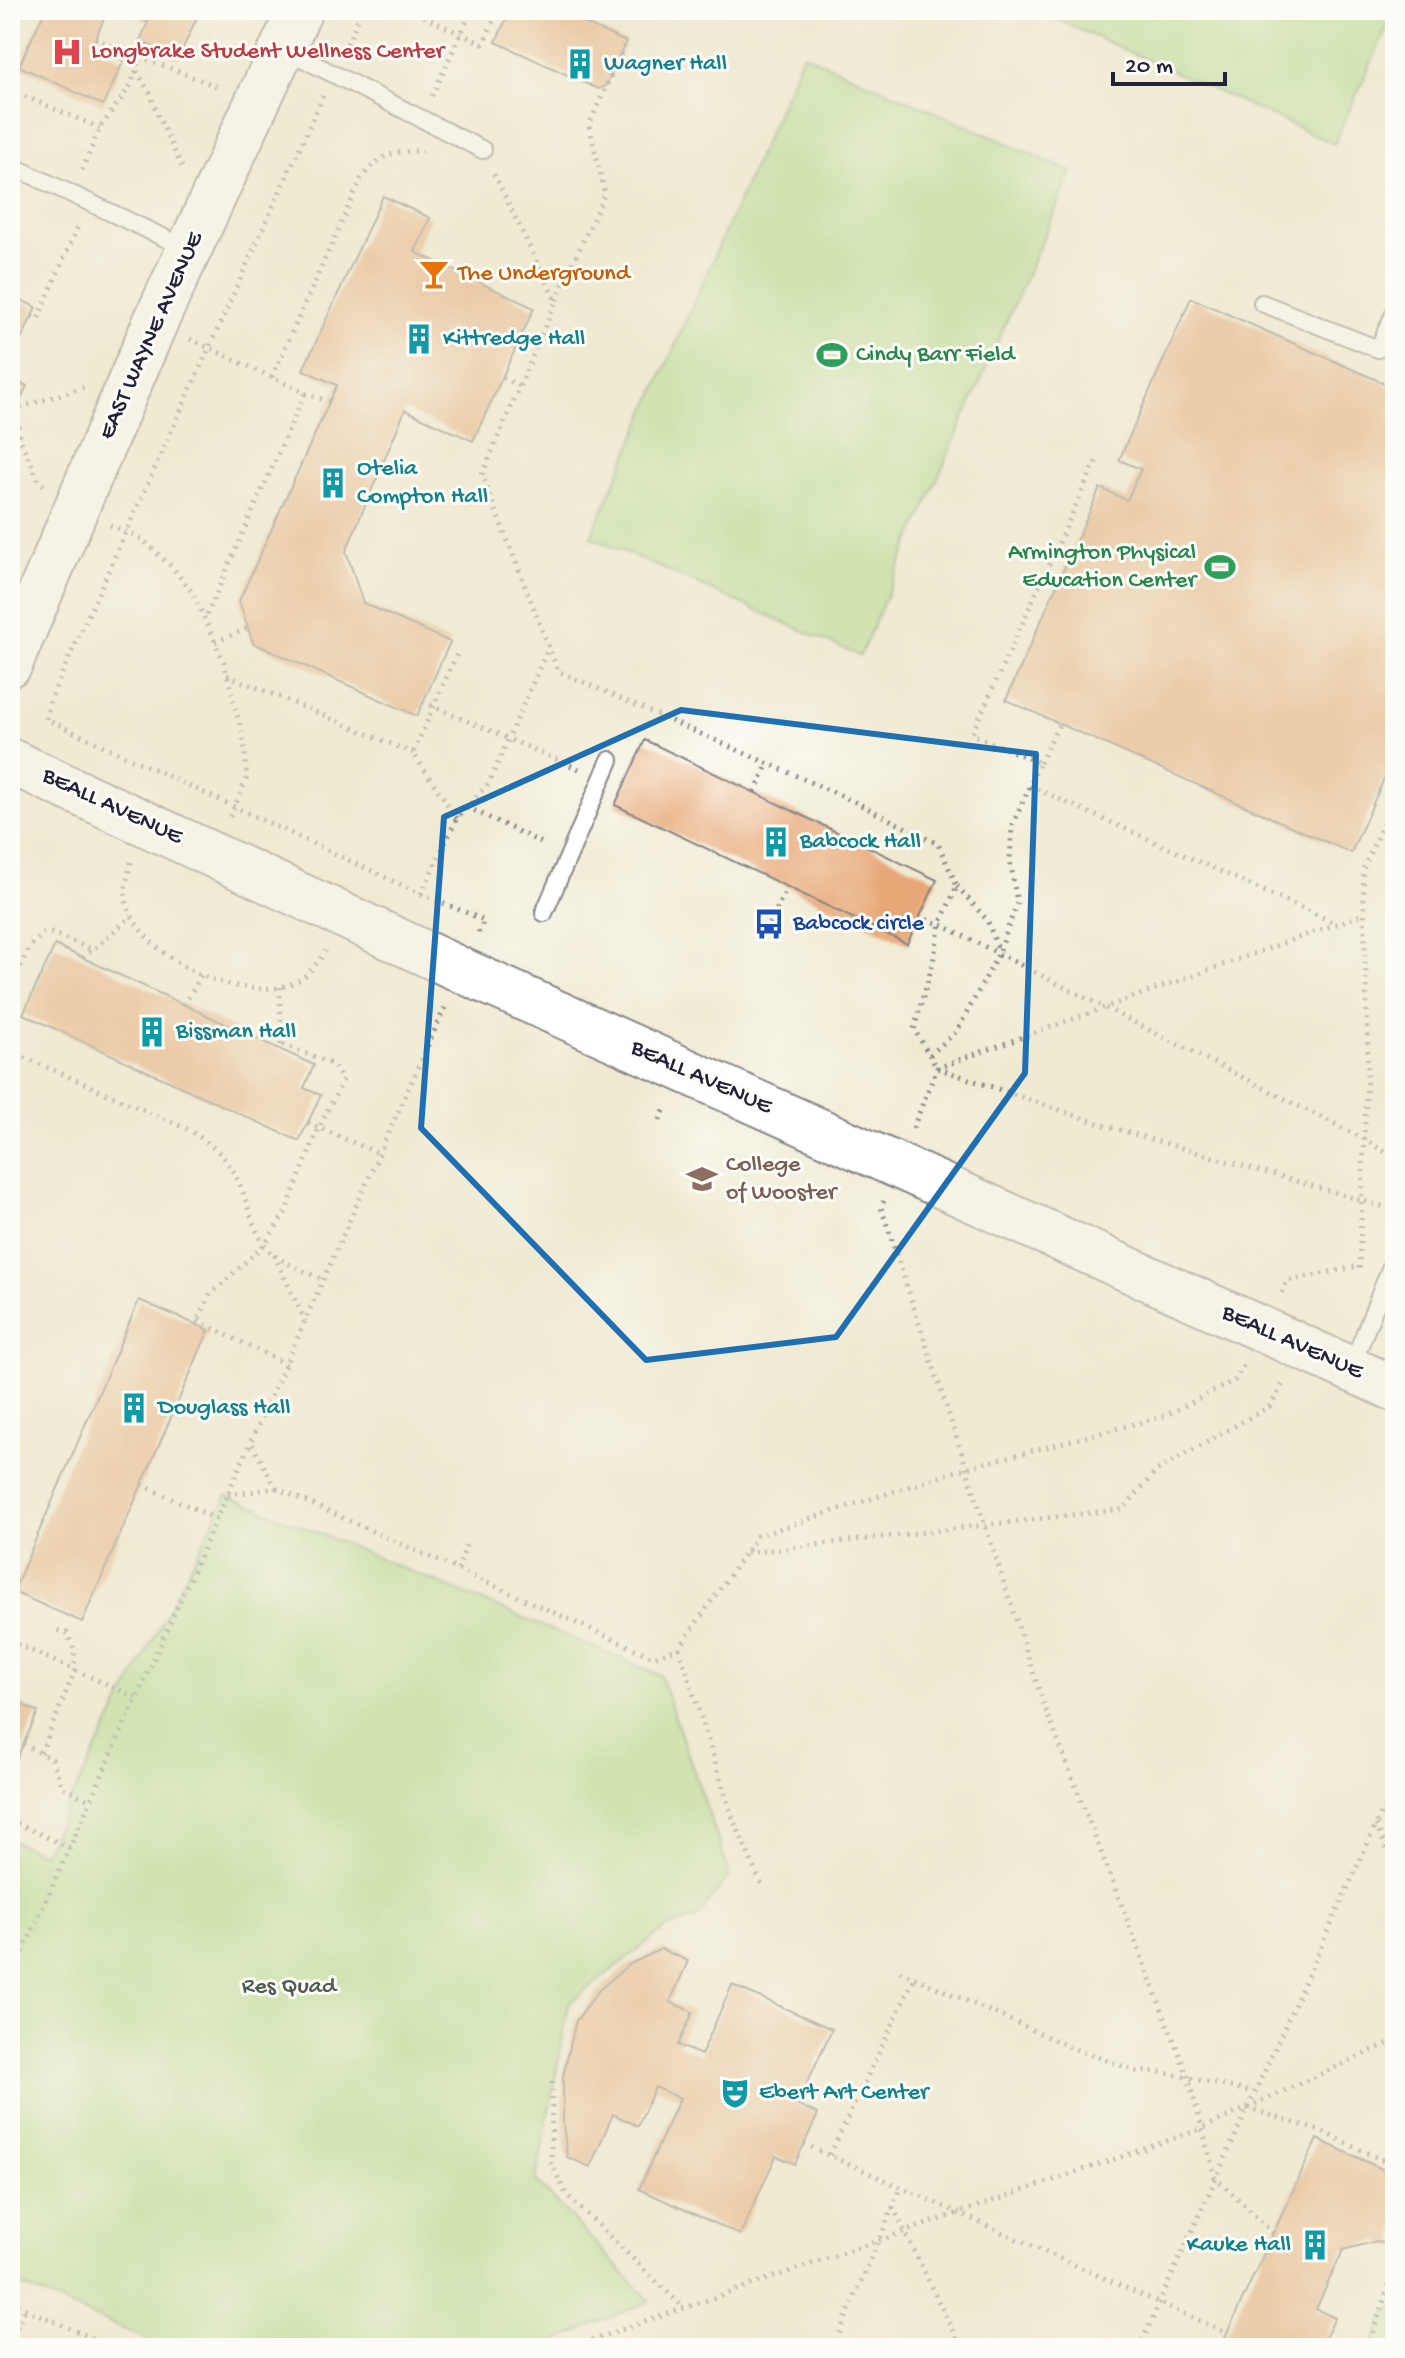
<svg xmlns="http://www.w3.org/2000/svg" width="1405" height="2358" viewBox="0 0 1405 2358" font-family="'Gochi Hand',sans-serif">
<rect width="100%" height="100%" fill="#fdfcf7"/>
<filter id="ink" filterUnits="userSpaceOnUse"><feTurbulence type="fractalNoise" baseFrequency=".0125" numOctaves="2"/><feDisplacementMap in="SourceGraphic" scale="16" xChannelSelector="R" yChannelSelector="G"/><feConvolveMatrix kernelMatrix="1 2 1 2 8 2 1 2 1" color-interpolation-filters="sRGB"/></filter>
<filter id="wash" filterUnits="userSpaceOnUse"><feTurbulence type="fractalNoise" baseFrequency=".006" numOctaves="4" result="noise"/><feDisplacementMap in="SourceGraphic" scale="32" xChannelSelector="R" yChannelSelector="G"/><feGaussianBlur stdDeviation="1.8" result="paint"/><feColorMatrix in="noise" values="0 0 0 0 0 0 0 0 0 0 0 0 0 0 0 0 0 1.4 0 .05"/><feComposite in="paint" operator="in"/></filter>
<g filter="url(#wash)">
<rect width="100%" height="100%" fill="#efead1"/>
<g fill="#aadb89" stroke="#667e62" stroke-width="2">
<polygon points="1036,10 1395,10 1334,144"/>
<polygon points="803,54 1072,172 860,656 591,537"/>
<polygon points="227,1495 660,1675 730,1874 698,1917 666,1928 569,2003 536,2181 650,2301 538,2348 168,2348 10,2281 10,1840 43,1854"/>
<polygon points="1395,2307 1395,2348 1371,2348 1388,2310"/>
</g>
<g id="blocks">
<g fill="#e7a776">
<polygon points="45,10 108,10 92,45 124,60 103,105 19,66"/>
<polygon points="121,10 194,10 199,13 178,59 140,41 148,22"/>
<polygon points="510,10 590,10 584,23 626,42 606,86 598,89 496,42"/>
<polygon points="383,196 430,218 415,252 534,308 473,441 405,410 346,551 363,603 450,642 417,716 253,643 239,601 337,385 303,370"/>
<polygon points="10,295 36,307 10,365"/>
<polygon points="1191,298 1395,388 1395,754 1351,853 1006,700 1100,488 1127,500 1141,469 1119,460"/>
<polygon points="10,378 27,386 10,423"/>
<polygon points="645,740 937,880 907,944 615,805"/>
<polygon points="55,945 314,1065 304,1088 321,1095 299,1141 23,1014"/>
<polygon points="139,1300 209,1330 82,1622 13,1592"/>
<polygon points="10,1699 38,1712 10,1773"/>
<polygon points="661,1949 688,1961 670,2002 693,2012 678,2045 701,2055 732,1985 832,2029 797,2105 818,2114 795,2164 776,2156 740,2235 639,2189 680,2098 655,2087 638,2126 613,2114 590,2167 567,2157 563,2124 563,2076 576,2021 599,1990 628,1965"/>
<polygon points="1317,2139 1395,2175 1395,2249 1377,2241 1343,2250 1316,2309 1335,2318 1320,2348 1220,2348"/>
</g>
</g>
</g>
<g filter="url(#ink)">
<use href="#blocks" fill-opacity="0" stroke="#888686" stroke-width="2"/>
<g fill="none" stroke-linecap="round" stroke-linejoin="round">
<g stroke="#888686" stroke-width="20">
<g id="lane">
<polyline points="284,49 483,150"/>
<polyline points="10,165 188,249"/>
<polyline points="1262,303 1378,349 1395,312"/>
<polyline points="544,913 610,760"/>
<polyline points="1351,1368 1395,1256"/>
</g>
</g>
<g stroke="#888686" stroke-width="48">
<g id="secondary">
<polyline points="10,664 155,323 300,10"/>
<polyline points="10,761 461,970 1395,1389"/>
</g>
</g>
<g stroke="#888686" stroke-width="5" stroke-dasharray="2 6" stroke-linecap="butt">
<polyline points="409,10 483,44 498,10"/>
<polyline points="95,39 221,88"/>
<polyline points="344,51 362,10"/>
<polyline points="140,56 136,70 150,93 158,116 182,167"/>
<polyline points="10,90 100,128"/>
<polyline points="323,96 50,700 46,719 421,894 484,920 477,936"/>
<polyline points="432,96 472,10"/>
<polyline points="82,170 100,128 131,85 136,70"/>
<polyline points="494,174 556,301 482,475 558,671 851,800 938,844 957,886 940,924 933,962 914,1029 937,1068 1106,1126 1395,1210"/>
<polyline points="556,300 605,193 589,125 626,42"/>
<polyline points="32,316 38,319 78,226"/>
<polyline points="190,339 305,393 205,619"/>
<path d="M272 377 361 179C380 154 391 151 423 151"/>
<polyline points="503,378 520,386"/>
<polyline points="305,393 329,402"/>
<polyline points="44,485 40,483 20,439 16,409 84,387"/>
<polyline points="110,525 142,539 172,567 193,593 224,662 244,741 247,778 230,817"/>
<polyline points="215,642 248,628"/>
<polyline points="227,675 413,753"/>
<polyline points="423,702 579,769"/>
<polyline points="1040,763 1059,724"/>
<polyline points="1030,786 1335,923"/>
<polyline points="755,792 768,763"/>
<polyline points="467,807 546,845"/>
<polyline points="457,818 413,753 459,649"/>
<path d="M131 862C128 877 123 889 127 904 143 959 238 1004 291 984 307 978 316 964 326 951"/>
<polyline points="957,886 987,920 999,952"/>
<polyline points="421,894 457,818 489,783 549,646"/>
<polyline points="919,917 940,924 1364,1139 1395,1158"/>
<polyline points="769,924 788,887"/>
<polyline points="83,958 132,916"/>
<polyline points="280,987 281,1050"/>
<polyline points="10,988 29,948 43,933 52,933 93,950"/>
<polyline points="184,1005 202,974"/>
<path d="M10 1051 185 1128C213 1143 232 1162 243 1192 250 1213 256 1239 273 1254 287 1265 308 1272 323 1280"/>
<polyline points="930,1055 957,1031 999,953 1017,903 1010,860 1012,826 1040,763 972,734 1097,459"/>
<polyline points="660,1120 666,1106"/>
<polyline points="308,1123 380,1154"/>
<polyline points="913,1128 937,1068 1364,914"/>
<polyline points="884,1201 881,1207 1044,1705 1188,2077 1215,2177 1273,2233"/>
<polyline points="274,1255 305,1321"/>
<polyline points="1359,1268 1368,1050 1363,869 1395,796"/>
<polyline points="1282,1293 1287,1281 1359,1266"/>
<polyline points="198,1321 286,1364"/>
<polyline points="196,1325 210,1295 265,1244 285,1213 319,1128 343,1080 332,1064 282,1044"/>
<polyline points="142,1485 217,1519"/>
<polyline points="276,1488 653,1657 679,1648 757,1536 966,1468 1165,1416 1235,1380 1244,1365"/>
<polyline points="228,1495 276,1488 251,1442"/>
<polyline points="746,1553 1124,1509 1156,1471 1270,1406 1284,1382"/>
<polyline points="458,1570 466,1545"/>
<polyline points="10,1641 137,1698"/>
<polyline points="679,1648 732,1816 762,1886"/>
<polyline points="23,1744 52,1759 62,1787 91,1801"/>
<polyline points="41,1753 75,1670 74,1649 67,1633 53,1629"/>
<polyline points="10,1820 70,1848"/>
<polyline points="1376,1825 1395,1868"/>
<polyline points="900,1971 1077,2050 1136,2071 1162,2072 1253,2092"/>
<polyline points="10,1981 445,1007"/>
<polyline points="552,2082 551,2163 566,2194 684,2308"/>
<polyline points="1247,2108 1323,2132 1395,2166"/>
<polyline points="804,2144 1227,2333"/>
<polyline points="830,2155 915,1977"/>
<polyline points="1381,2160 1395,2156"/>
<polyline points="893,2207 961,2348"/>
<polyline points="10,2302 115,2348"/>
<polyline points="10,2342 25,2309"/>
<polyline points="89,2348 108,2347"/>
<polyline points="569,2348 1201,2129 1395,2040"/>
<polyline points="833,2348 901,2188"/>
<polyline points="1139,2348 1395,1783"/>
<polyline points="1368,2348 1389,2285 1395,2288"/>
</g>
<use href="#lane" stroke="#fff" stroke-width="16"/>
<use href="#secondary" stroke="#fff" stroke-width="44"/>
</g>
</g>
<path d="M0 0H1405V2358H0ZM681 710 1036 754 1025 1073 836 1337 646 1360 421 1128 444 817Z" fill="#efead1" fill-opacity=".55" fill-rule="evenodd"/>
<path fill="none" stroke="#1f6fb2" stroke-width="6" stroke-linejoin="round" d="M681 710 1036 754 1025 1073 836 1337 646 1360 421 1128 444 817Z"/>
<defs>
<g id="hospital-bare" transform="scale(2.4)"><path d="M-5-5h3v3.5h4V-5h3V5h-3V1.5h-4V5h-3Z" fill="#e0444e" stroke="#fdfcf7" stroke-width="2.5" paint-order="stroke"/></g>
<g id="building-bare" transform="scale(2.4)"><path d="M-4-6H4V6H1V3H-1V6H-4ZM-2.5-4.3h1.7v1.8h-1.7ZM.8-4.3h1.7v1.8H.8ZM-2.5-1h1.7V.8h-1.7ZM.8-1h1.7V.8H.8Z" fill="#0f9aa8" stroke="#fdfcf7" stroke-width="2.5" paint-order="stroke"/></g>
<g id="bar-bare" transform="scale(2.4)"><path d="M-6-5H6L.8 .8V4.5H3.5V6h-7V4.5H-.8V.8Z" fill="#e8710a" stroke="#fdfcf7" stroke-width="2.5" paint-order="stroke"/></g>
<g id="stadium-bare" transform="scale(2.4)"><path d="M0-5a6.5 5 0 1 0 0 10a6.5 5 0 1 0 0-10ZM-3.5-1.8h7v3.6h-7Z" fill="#2e9e5b" stroke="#fdfcf7" stroke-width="2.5" paint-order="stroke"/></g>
<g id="bus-bare" transform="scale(2.4)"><path d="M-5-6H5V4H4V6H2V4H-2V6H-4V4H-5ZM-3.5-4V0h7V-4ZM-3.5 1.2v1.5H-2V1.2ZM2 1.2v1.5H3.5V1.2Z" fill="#1a4fb4" stroke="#fdfcf7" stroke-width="2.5" paint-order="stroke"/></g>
<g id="university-bare" transform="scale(2.4)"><path d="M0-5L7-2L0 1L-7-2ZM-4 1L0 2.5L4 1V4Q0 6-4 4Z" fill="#8d6e63" stroke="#fdfcf7" stroke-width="2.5" paint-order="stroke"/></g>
<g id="theatre-bare" transform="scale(2.4)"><path d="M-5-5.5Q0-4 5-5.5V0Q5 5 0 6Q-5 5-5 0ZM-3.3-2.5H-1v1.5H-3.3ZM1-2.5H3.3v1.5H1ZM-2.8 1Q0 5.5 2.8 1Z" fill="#0f9aa8" stroke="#fdfcf7" stroke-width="2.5" paint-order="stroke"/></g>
</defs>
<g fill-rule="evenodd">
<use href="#hospital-bare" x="67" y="52"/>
<use href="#building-bare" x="580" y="64"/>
<use href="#bar-bare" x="434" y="274"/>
<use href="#building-bare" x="419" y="339"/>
<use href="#stadium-bare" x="832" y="355"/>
<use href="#building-bare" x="333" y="483"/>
<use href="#stadium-bare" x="1220" y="567"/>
<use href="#building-bare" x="776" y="842"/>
<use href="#bus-bare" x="769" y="924"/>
<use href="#building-bare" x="152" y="1032"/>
<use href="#university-bare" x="702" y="1179"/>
<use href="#building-bare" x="134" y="1408"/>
<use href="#theatre-bare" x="735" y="2093"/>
<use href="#building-bare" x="1315" y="2245"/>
</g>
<g text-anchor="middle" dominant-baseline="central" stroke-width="6" stroke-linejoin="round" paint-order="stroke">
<g font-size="24" fill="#be3a42" stroke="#fdfcf7" text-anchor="start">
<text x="91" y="52">Longbrake Student Wellness Center</text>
</g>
<g font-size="24" fill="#0d838f" stroke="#fdfcf7" text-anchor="start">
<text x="604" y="64">Wagner Hall</text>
<text x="443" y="339">Kittredge Hall</text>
<text x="357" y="469">Otelia<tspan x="357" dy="28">Compton Hall</tspan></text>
<text x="800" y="842">Babcock Hall</text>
<text x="176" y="1032">Bissman Hall</text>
<text x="158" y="1408">Douglass Hall</text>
<text x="759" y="2093">Ebert Art Center</text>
<text x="1291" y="2245" text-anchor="end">Kauke Hall</text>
</g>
<g font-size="24" fill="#c56008" stroke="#fdfcf7" text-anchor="start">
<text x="458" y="274">The Underground</text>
</g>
<g font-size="24" fill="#22223b" stroke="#fdfcf7">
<text transform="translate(152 336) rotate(-66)">EAST WAYNE AVENUE</text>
<text transform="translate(112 807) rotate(25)">BEALL AVENUE</text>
<text transform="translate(701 1078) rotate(24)">BEALL AVENUE</text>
<text transform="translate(1292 1343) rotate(24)">BEALL AVENUE</text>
</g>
<g font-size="24" fill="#27864d" stroke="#fdfcf7" text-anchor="start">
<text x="856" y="355">Cindy Barr Field</text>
<text x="1196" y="553" text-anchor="end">Armington Physical<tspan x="1196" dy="28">Education Center</tspan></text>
</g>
<g font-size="24" fill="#164399" stroke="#fdfcf7" text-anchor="start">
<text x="793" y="924">Babcock circle</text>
</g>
<g font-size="24" fill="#785e54" stroke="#fdfcf7" text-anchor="start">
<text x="726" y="1165">College<tspan x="726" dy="28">of Wooster</tspan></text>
</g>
<g font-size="24" fill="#4b5a52" stroke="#fdfcf7">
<text x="289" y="1987">Res Quad</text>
</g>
</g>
<rect width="1405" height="2358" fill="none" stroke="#fdfcf7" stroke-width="40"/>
<path d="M1113 72v12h112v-12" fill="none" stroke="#22223b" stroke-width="4"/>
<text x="1125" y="72" font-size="24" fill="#22223b" stroke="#fdfcf7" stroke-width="6" paint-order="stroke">20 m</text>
</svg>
